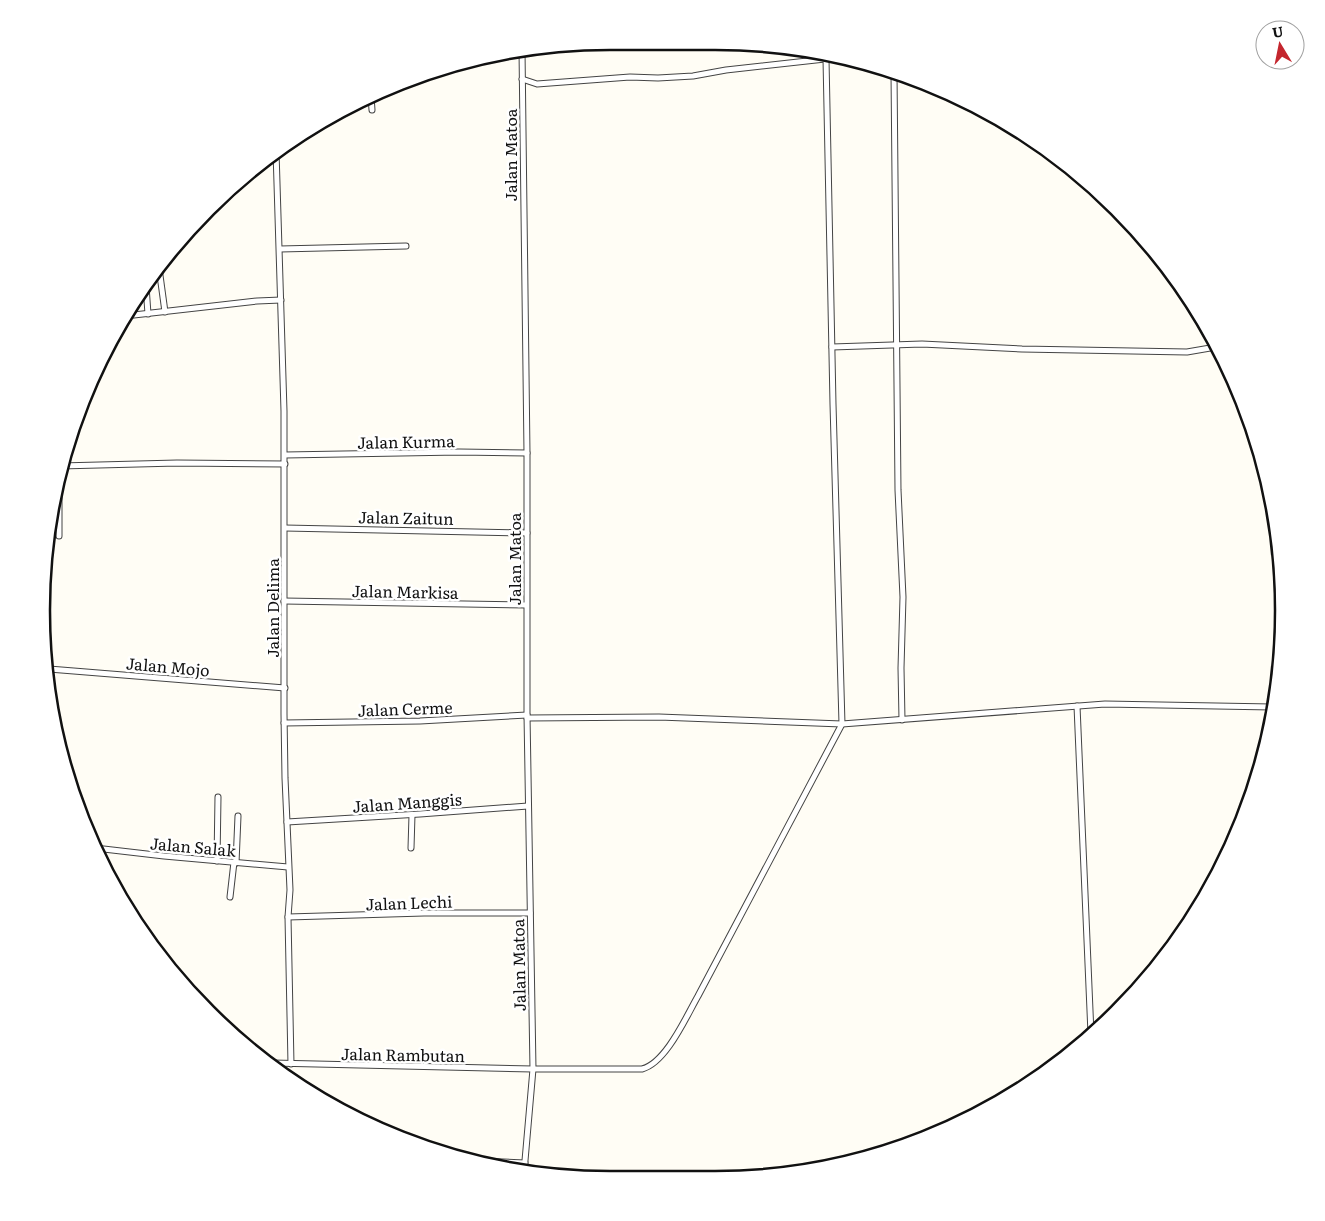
<svg xmlns="http://www.w3.org/2000/svg" width="1325" height="1221" viewBox="0 0 1325 1221" font-family="Literata,serif">
<rect width="100%" height="100%" fill="#fffdf5"/>
<g fill="none" stroke-linecap="round" stroke-linejoin="round">
<g stroke="#444" stroke-width="7">
<g id="street">
<polyline points="522,50 527,453 527,715 533,1069 524,1172"/>
<polyline points="894,73 898,490 903,597 901,668 902,720"/>
<polyline points="522,79 537,84 630,77 658,78 693,76 726,70 843,57"/>
<polyline points="371,96 372,110"/>
<polyline points="276,151 284,411 284,714 285,778 290,890 288,917 291,1064"/>
<polyline points="280,249 406,246"/>
<polyline points="159,268 165,312"/>
<polyline points="146,286 148,314"/>
<polyline points="125,316 257,301 281,300"/>
<polyline points="832,347 922,344 1022,349 1187,352 1216,347"/>
<polyline points="285,455 459,452 527,453"/>
<polyline points="60,466 177,463 285,464"/>
<polyline points="59,475 59,536"/>
<polyline points="285,528 527,533"/>
<polyline points="284,601 526,605"/>
<polyline points="49,669 285,688"/>
<polyline points="1077,706 1091,1034"/>
<polyline points="527,718 659,717 842,724 1105,704 1274,707"/>
<polyline points="284,723 420,721 527,715"/>
<polyline points="287,822 420,814 528,806"/>
<polyline points="95,848 164,856 288,867"/>
<polyline points="411,848 412,815"/>
<polyline points="217,861 218,797"/>
<polyline points="236,863 238,816"/>
<polyline points="230,897 234,862"/>
<polyline points="288,917 424,913 530,913"/>
<path d="M273 1063 533 1069H642C666 1063 686 1017 698 996L842 724 833 404 826 59"/>
<polyline points="478,1161 525,1163"/>
</g>
</g>
<use href="#street" stroke="#fff" stroke-width="5"/>
</g>
<g text-anchor="middle" dominant-baseline="central" stroke-width="5" stroke-linejoin="round" paint-order="stroke">
<g font-size="16" fill="#111" stroke="#fff">
<text transform="translate(510 155) rotate(-90)">Jalan Matoa</text>
<text transform="translate(406 441) rotate(-1)">Jalan Kurma</text>
<text transform="translate(406 517) rotate(1)">Jalan Zaitun</text>
<text transform="translate(514 559) rotate(-90)">Jalan Matoa</text>
<text transform="translate(405 591) rotate(1)">Jalan Markisa</text>
<text transform="translate(272 608) rotate(-90)">Jalan Delima</text>
<text transform="translate(168 666) rotate(5)">Jalan Mojo</text>
<text transform="translate(405 708) rotate(-2)">Jalan Cerme</text>
<text transform="translate(407 802) rotate(-4)">Jalan Manggis</text>
<text transform="translate(193 846) rotate(5)">Jalan Salak</text>
<text transform="translate(409 902) rotate(-2)">Jalan Lechi</text>
<text transform="translate(518 965) rotate(-91)">Jalan Matoa</text>
<text transform="translate(403 1054) rotate(1)">Jalan Rambutan</text>
</g>
</g>
<path d="M0 0H1325V1221H0ZM610 50H715A560 560 0 0 1 1275 610V611A560 560 0 0 1 715 1171H610A560 560 0 0 1 50 611V610A560 560 0 0 1 610 50Z" fill="#fff" fill-rule="evenodd"/>
<path fill="none" stroke="#111" stroke-width="2.5" d="M610 50H715A560 560 0 0 1 1275 610V611A560 560 0 0 1 715 1171H610A560 560 0 0 1 50 611V610A560 560 0 0 1 610 50Z"/>
<g transform="translate(1280 45) rotate(350)"><circle r="24" fill="#ffffff" stroke="#a0a0a0"/>
<path d="M0-4L9 19L0 12L-9 19Z" fill="#c4262e"/>
<text y="-8" font-size="14" font-weight="bold" text-anchor="middle" fill="#111111">U</text>
</g>
</svg>
